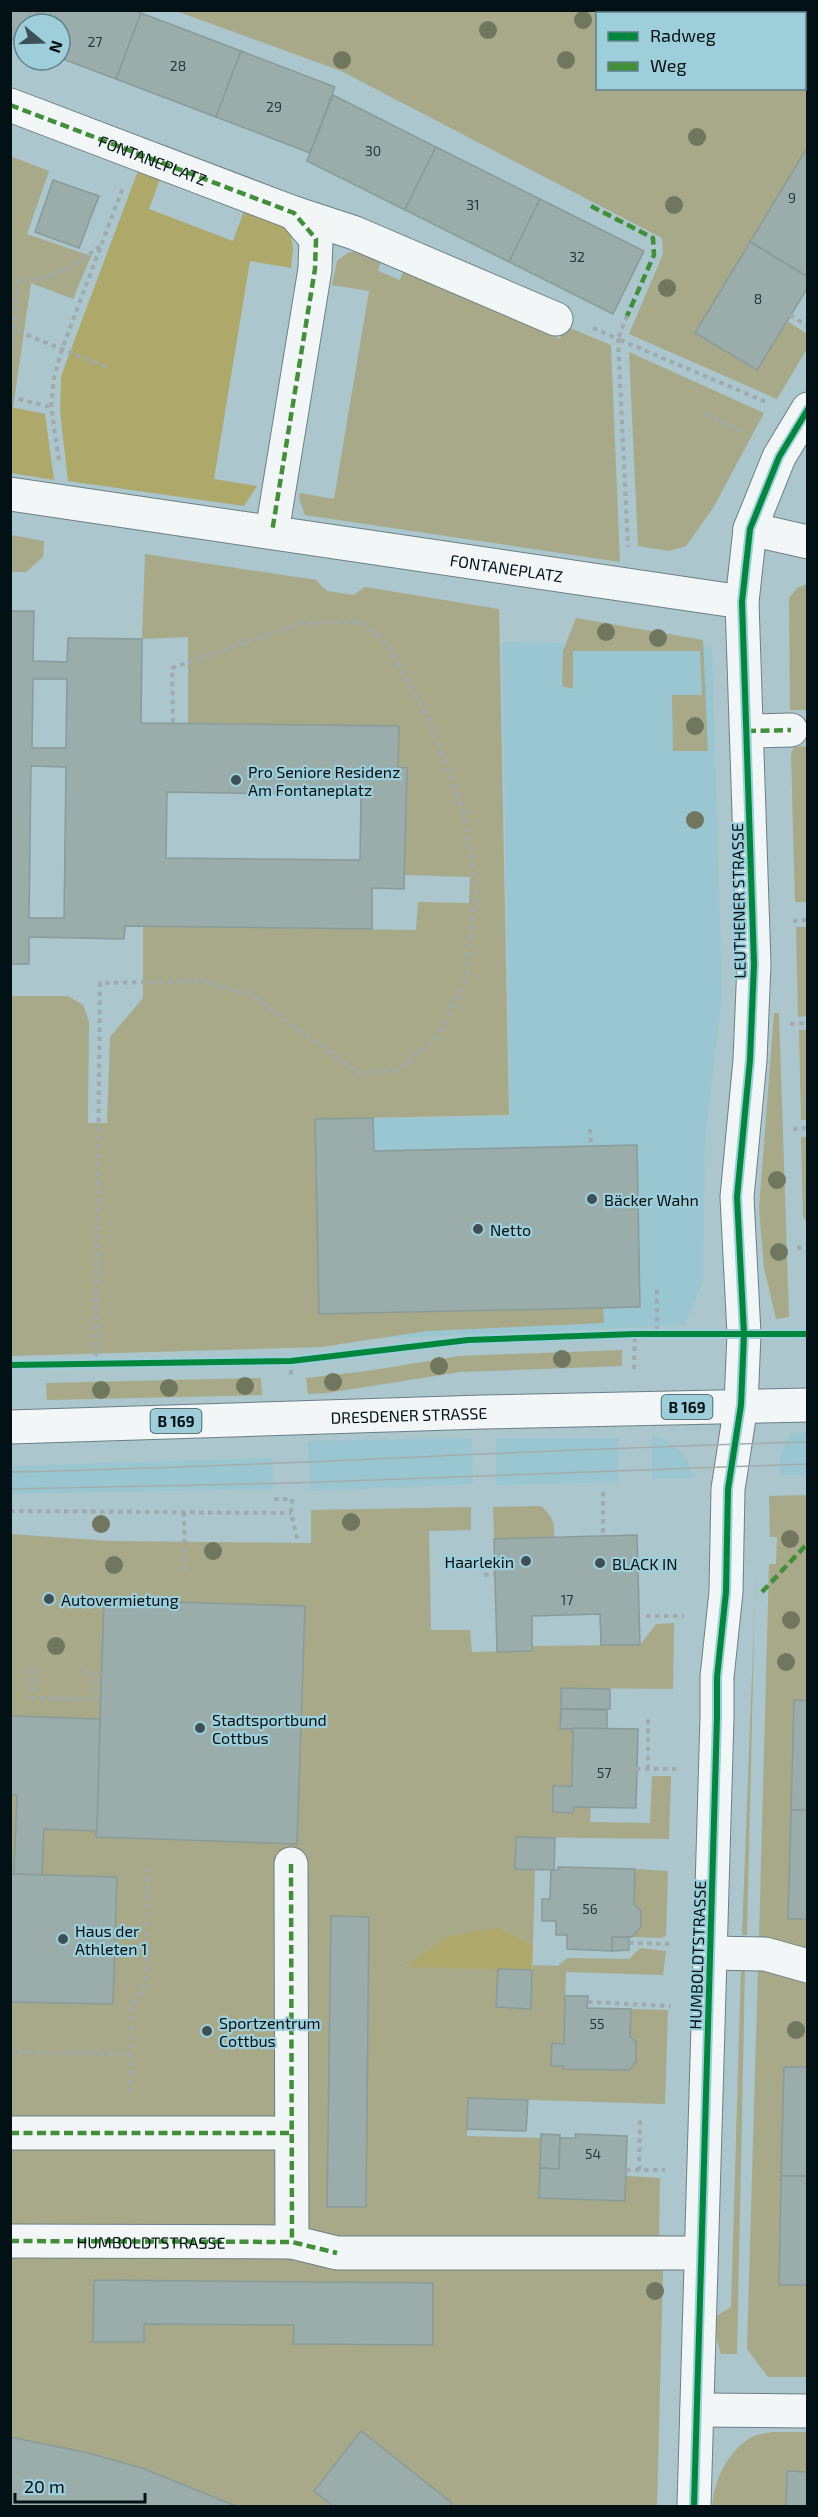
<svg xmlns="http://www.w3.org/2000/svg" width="818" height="2517" viewBox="0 0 818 2517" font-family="'Exo 2',sans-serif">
<rect width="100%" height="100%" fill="#abc6cc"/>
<g fill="#99c6d0">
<polygon points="502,642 712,646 722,995 705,1139 703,1282 685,1325 302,1342 295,1120 510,1116"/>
<polygon points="807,1433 807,1475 778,1475 781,1453 790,1434"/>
<polygon points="652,1435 668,1441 685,1456 695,1478 652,1478"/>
<polygon points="472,1438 473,1484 310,1491 308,1441"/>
<polygon points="496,1438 618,1438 619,1482 496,1485"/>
<polygon points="272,1458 273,1489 11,1494 11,1466"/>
</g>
<g fill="#a8a988" fill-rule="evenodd">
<path d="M176 11H807V148L695 333 756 370 787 321 807 334V349L777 399 629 334 663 254 662 238 341 71ZM598 14H804V88H598Z"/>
<polygon points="10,156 49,171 27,234 91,256 73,299 31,283 13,408 10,407"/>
<polygon points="349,252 360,252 381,261 378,271 400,280 404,270 560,339 565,326 611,345 620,562 305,515 299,498 300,493 334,499 369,291 332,285 337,261"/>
<polygon points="629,352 764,413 713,508 686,546 669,551 638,546"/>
<polygon points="11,535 44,541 43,557 26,572 11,572"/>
<polygon points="145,554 316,580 327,591 353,595 365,587 499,609 509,1115 315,1119 319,1313 603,1307 604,1323 427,1331 321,1347 11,1356 10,996 68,996 83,1005 89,1021 88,1123 107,1123 110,1037 143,998 143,926 416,930 418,902 469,903 470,877 404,875 407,768 398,767 399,726 188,723 188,637 142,639"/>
<polygon points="807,584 807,710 790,710 789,598 797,588"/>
<polygon points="576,618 703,640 708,751 673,751 672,695 702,695 700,651 573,651 573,689 562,686 563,651"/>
<polygon points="807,746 807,902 795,902 791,754 794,747"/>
<polygon points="796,927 807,927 807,1016 798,1017"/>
<polygon points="774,1013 779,1013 789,1317 776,1319 764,1268 759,1208"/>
<polygon points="799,1030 807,1030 807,1120 801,1120"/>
<polygon points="801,1137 807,1137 807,1222 803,1217"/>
<polygon points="622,1350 622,1366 460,1372 327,1393 308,1394 306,1378 367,1371 459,1356"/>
<polygon points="261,1378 262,1395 47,1400 46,1383"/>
<polygon points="807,1495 808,1701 795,1700 789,1919 807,1919 807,1950 785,1948 759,1937 769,1564 776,1564 777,1537 770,1537 769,1496"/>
<path d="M541 1506C552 1516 555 1522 554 1537L494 1539 493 1507Z"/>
<polygon points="471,1507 471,1530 429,1531 431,1630 470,1630 472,1652 532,1651 532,1646 640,1645 656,1624 674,1623 673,1689 561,1688 560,1729 573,1729 572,1786 553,1786 553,1812 573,1813 574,1807 591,1808 590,1822 650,1823 652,1776 671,1776 669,1839 517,1837 535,1869 533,1945 499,1928 405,1966 498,1969 496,2007 530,2009 533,1965 558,1966 567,1958 629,1959 640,1948 666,1951 663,1975 566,1972 564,2044 552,2044 551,2065 563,2066 564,2069 629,2070 636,2062 636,2042 630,2037 631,2009 668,2010 665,2104 468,2098 467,2136 541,2138 539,2198 625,2201 626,2176 660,2178 659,2235 664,2235 657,2506 11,2506 10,1534 110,1541 311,1543 311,1510"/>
<polygon points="756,1571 755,1592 747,1935 742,1935"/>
<polygon points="635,1869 668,1871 666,1936 661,1938 632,1937 641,1927 641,1911 634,1904"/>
<polygon points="741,1968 745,1968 737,2354 721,2354 717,2341 716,2316 731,2307"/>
<polygon points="758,1968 807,1976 807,2067 784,2067 780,2285 807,2285 807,2377 768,2377 747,2349"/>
<path d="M772 2432H807V2472H787L786 2506H712C714 2480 728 2449 754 2436 759 2434 767 2433 772 2432Z"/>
</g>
<g fill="#aea86b">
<polygon points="139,168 161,176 149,209 233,241 245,208 279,221 290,230 293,248 291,268 250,261 214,479 257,486 244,506 68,481 60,411 61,376"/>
<polygon points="11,407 45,414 54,480 11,473"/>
<polygon points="499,1928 533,1945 532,1970 405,1967 448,1936"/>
</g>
<g fill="#9aadaa" stroke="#899b99" stroke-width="1.5" fill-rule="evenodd">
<polygon points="10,10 39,10 34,24 24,24 24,44 10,39"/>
<polygon points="39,10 134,10 141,13 116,79 60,58 60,24 34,24"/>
<polygon points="141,13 241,51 216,117 116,79"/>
<polygon points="241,51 335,87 310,153 216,117"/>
<polygon points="333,95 436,147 405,210 307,161"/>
<polygon points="436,147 540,199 509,262 405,210"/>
<polygon points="805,151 808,153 808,277 750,242"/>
<polygon points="53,180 99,196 79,248 35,232"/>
<polygon points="540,199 644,251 613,314 509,262"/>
<polygon points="750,242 808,277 808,287 757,370 695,333"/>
<path d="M10 611H34L33 661 67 662 68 638 142 639 141 723 399 726 398 767 407 768 404 889 372 888V929L125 926 124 939 29 937V964H10ZM33 679H67L66 748H32ZM31 766 66 767 64 918H29ZM167 792 361 795 360 860 166 858Z"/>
<polygon points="373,1118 374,1151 637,1145 640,1307 319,1314 315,1119"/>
<polygon points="637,1535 640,1645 601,1645 600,1614 532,1616 532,1651 497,1652 494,1539"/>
<polygon points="104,1600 305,1606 297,1844 96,1837"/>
<polygon points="561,1688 610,1689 610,1709 561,1709"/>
<polygon points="794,1700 808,1701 808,1810 791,1810"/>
<polygon points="561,1709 607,1710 607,1729 560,1729"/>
<polygon points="10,1716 100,1719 97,1831 44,1829 42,1875 14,1874 17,1795 10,1795"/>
<polygon points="573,1728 638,1729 636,1808 574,1807 573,1813 553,1812 553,1786 572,1786"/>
<polygon points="791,1810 808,1810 808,1919 788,1919"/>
<polygon points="516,1837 555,1838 554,1870 515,1869"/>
<polygon points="558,1867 635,1869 634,1904 641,1911 641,1927 632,1937 612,1937 612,1951 567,1949 567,1935 556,1935 556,1921 542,1921 542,1899 550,1899 551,1870 558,1870"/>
<polygon points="10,1874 117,1877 113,2004 10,2002"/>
<polygon points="331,1916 369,1917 366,2207 327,2207"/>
<polygon points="612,1937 629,1937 629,1950 612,1951"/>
<polygon points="498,1969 532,1970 531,2009 496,2007"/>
<polygon points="565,1996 588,1996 587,2008 631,2009 630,2037 636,2042 636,2062 629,2070 563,2069 563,2066 551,2066 552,2043 564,2044"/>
<polygon points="784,2067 808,2067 808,2176 781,2176"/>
<polygon points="468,2098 528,2100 526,2131 467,2129"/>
<polygon points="541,2134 560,2135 559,2169 540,2168"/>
<polygon points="575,2134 627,2136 625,2201 539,2198 540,2168 559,2169 560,2138 576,2138"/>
<polygon points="781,2176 808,2176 808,2285 779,2285"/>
<polygon points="94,2280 433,2283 433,2345 293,2344 294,2325 144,2324 144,2342 93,2342"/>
<polygon points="361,2431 452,2503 450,2506 333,2506 314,2491"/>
<polygon points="10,2437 88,2453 142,2468 236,2506 10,2506"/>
<polygon points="787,2471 808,2472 808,2506 786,2506"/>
</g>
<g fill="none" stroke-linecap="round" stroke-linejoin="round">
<g stroke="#6b8084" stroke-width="35">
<g id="minor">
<path id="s1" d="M10 105 294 213 355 233 556 319"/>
<path id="s2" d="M10 494 742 602"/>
<polyline points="750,529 808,542"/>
<polyline points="272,532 315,269 316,239 294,213"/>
<polyline points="747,731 791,730"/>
<polyline points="291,1864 292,2242"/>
<polyline points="710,1953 765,1954 808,1966"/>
<polyline points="10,2133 290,2133"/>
<path id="s3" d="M10 2241 292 2242 337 2253H701"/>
<polyline points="697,2410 808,2411"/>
<polyline points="694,2506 717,1717 717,1677 726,1592 728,1489 741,1405 744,1334 737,1197 750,1060 754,964 742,602 750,529 779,457 808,409"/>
</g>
</g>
<g stroke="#6b8084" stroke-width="35">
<g id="major">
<path id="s4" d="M10 1427 483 1412 808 1405"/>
</g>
</g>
<g stroke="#a0aaac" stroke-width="4" stroke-dasharray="4.5 4.5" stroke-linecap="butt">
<polyline points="790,315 808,326"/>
<polyline points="627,316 618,339 766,402"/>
<polyline points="10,328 106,367"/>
<polyline points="593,328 618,339 628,547"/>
<polyline points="10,365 18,281 45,277 71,268 100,246"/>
<polyline points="10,397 51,407"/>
<polyline points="705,415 747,433"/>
<polyline points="59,460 51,407 54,378 62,349 122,190"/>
<polyline points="793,921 808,920"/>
<polyline points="790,1024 808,1023"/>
<polyline points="590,1129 591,1146"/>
<polyline points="793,1129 808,1128"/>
<polyline points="797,1248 808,1247"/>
<polyline points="657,1290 657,1334"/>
<polyline points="291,1361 291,1379"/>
<polyline points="96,1365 100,983 204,981 251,995 359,1073 398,1070 437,1038 466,980 476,887 464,813 429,720 386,642 361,622 302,623 172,668 173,723"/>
<polyline points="634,1369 635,1334"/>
<polyline points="603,1492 603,1536"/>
<polyline points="274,1499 292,1499 291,1513 298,1543"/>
<polyline points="10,1511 291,1513"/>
<polyline points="184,1512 185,1574"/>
<polyline points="484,1575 495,1574"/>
<polyline points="646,1616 684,1616"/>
<polyline points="32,1669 33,1698 96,1699 96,1674"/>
<polyline points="84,1670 89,1673 102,1674"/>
<polyline points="636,1769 678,1769"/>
<polyline points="648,1769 648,1717"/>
<polyline points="629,1943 670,1944"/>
<polyline points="588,2002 671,2006"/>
<polyline points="10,2052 131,2054"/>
<polyline points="130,2093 131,2006 146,1983 147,1866"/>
<polyline points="626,2170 665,2170"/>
<polyline points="639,2170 640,2118"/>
</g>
<use href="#minor" stroke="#f2f6f7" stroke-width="33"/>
<use href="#major" stroke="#f2f6f7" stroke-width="33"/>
<g stroke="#a5acad" stroke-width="1.5">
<path d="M10 1472C276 1467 542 1448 808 1442"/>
<polyline points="10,1489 292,1483 808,1464"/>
</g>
<g stroke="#428f3a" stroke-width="4.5" stroke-dasharray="9 4.5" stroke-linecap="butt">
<polyline points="10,105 294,213 316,239 315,269 272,532"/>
<polyline points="591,206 653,238 654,255 627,316"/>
<polyline points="747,731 791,730"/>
<polyline points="762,1592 808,1543"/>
<polyline points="291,1864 292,2242"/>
<polyline points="10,2133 290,2133"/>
<polyline points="10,2241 292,2242 337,2253"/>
</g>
<g stroke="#9dced9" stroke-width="10">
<g id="cycleway">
<polyline points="10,1365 291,1361 468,1340 635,1334 808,1334"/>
<polyline points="694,2506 717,1717 717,1677 726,1592 728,1489 741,1405 744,1334 737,1197 750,1060 754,964 742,602 750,529 779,457 808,409"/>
</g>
</g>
<use href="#cycleway" stroke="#00873e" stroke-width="6"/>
</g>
<g fill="#71765f">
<circle cx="583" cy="20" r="9"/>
<circle cx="488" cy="30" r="9"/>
<circle cx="342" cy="60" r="9"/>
<circle cx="566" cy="60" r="9"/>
<circle cx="697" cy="137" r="9"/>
<circle cx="674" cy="205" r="9"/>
<circle cx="667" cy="288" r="9"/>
<circle cx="606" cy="632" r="9"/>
<circle cx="658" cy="638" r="9"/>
<circle cx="695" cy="726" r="9"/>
<circle cx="695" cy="820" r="9"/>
<circle cx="777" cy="1180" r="9"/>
<circle cx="779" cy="1252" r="9"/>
<circle cx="562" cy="1359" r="9"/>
<circle cx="439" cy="1366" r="9"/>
<circle cx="333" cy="1382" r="9"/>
<circle cx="245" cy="1386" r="9"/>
<circle cx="169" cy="1388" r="9"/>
<circle cx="101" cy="1390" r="9"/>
<circle cx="351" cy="1522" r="9"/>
<circle cx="101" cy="1524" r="9"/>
<circle cx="790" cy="1539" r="9"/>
<circle cx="213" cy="1551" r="9"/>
<circle cx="114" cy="1565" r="9"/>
<circle cx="791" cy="1620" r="9"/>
<circle cx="56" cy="1646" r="9"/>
<circle cx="786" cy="1662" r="9"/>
<circle cx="796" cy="2030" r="9"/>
<circle cx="655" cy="2291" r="9"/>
</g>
<g fill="#3c5055" stroke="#9dced9" stroke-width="2">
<circle cx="236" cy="780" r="6"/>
<circle cx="592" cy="1199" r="6"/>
<circle cx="478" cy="1229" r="6"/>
<circle cx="526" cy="1561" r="6"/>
<circle cx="600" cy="1563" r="6"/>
<circle cx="49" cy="1599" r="6"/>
<circle cx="200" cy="1728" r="6"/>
<circle cx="63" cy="1939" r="6"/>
<circle cx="207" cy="2031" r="6"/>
</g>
<g text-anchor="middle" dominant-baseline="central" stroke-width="4.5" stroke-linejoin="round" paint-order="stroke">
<g font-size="14" fill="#27383a">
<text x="95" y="41">27</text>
<text x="178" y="65">28</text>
<text x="274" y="106">29</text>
<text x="373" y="150">30</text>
<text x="792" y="197">9</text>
<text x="473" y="204">31</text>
<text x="577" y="256">32</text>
<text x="758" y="298">8</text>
<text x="567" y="1599">17</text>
<text x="604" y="1772">57</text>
<text x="590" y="1908">56</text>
<text x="597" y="2023">55</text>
<text x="593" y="2153">54</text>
</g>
<g fill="#9dced9" stroke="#304a50" stroke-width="1.5">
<rect x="661.5" y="1395" width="51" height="24" rx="4.5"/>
<rect x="150.5" y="1409" width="51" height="24" rx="4.5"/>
</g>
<g font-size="15" font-weight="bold" fill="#011115">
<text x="687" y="1407">B 169</text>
<text x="176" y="1421">B 169</text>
</g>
<g font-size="16" fill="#011115" stroke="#9dced9">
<text stroke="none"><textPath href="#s1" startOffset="153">FONTANEPLATZ</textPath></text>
<text stroke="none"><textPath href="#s2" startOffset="502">FONTANEPLATZ</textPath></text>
<text transform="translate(738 901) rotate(-91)">LEUTHENER STRASSE</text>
<text stroke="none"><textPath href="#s4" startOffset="399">DRESDENER STRASSE</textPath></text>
<text transform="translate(697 1955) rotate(-88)">HUMBOLDTSTRASSE</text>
<text stroke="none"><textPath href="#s3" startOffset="141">HUMBOLDTSTRASSE</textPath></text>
</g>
<g font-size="16" fill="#011115" stroke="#9dced9" text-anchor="start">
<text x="248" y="771">Pro Seniore Residenz<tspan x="248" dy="18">Am Fontaneplatz</tspan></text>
<text x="604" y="1199">Bäcker Wahn</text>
<text x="490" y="1229">Netto</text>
<text x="514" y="1561" text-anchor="end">Haarlekin</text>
<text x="612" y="1563">BLACK IN</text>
<text x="61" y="1599">Autovermietung</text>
<text x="212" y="1719">Stadtsportbund<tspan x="212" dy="18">Cottbus</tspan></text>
<text x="75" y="1930">Haus der<tspan x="75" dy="18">Athleten 1</tspan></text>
<text x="219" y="2022">Sportzentrum<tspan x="219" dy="18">Cottbus</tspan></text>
</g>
</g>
<rect width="818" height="2517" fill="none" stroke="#011115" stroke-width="24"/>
<rect x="596" y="12" width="210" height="78" fill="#9dced9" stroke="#5f828b" stroke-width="1.5"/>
<rect x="608" y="32" width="30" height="9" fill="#00873e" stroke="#5f828b" stroke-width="1.5"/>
<text x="650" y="42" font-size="18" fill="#011115">Radweg</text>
<rect x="608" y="62" width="30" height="9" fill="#428f3a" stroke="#5f828b" stroke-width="1.5"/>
<text x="650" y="72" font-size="18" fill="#011115">Weg</text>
<g transform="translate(42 42) rotate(109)"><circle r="28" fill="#9dced9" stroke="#5f828b" stroke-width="1.5"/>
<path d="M0-4.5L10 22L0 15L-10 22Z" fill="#3c5055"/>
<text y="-9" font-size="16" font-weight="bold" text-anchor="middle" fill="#011115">N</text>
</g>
<path d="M15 2493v9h130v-9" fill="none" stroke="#011115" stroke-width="3"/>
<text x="24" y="2493" font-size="18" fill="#011115" stroke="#9dced9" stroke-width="4.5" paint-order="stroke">20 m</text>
</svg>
